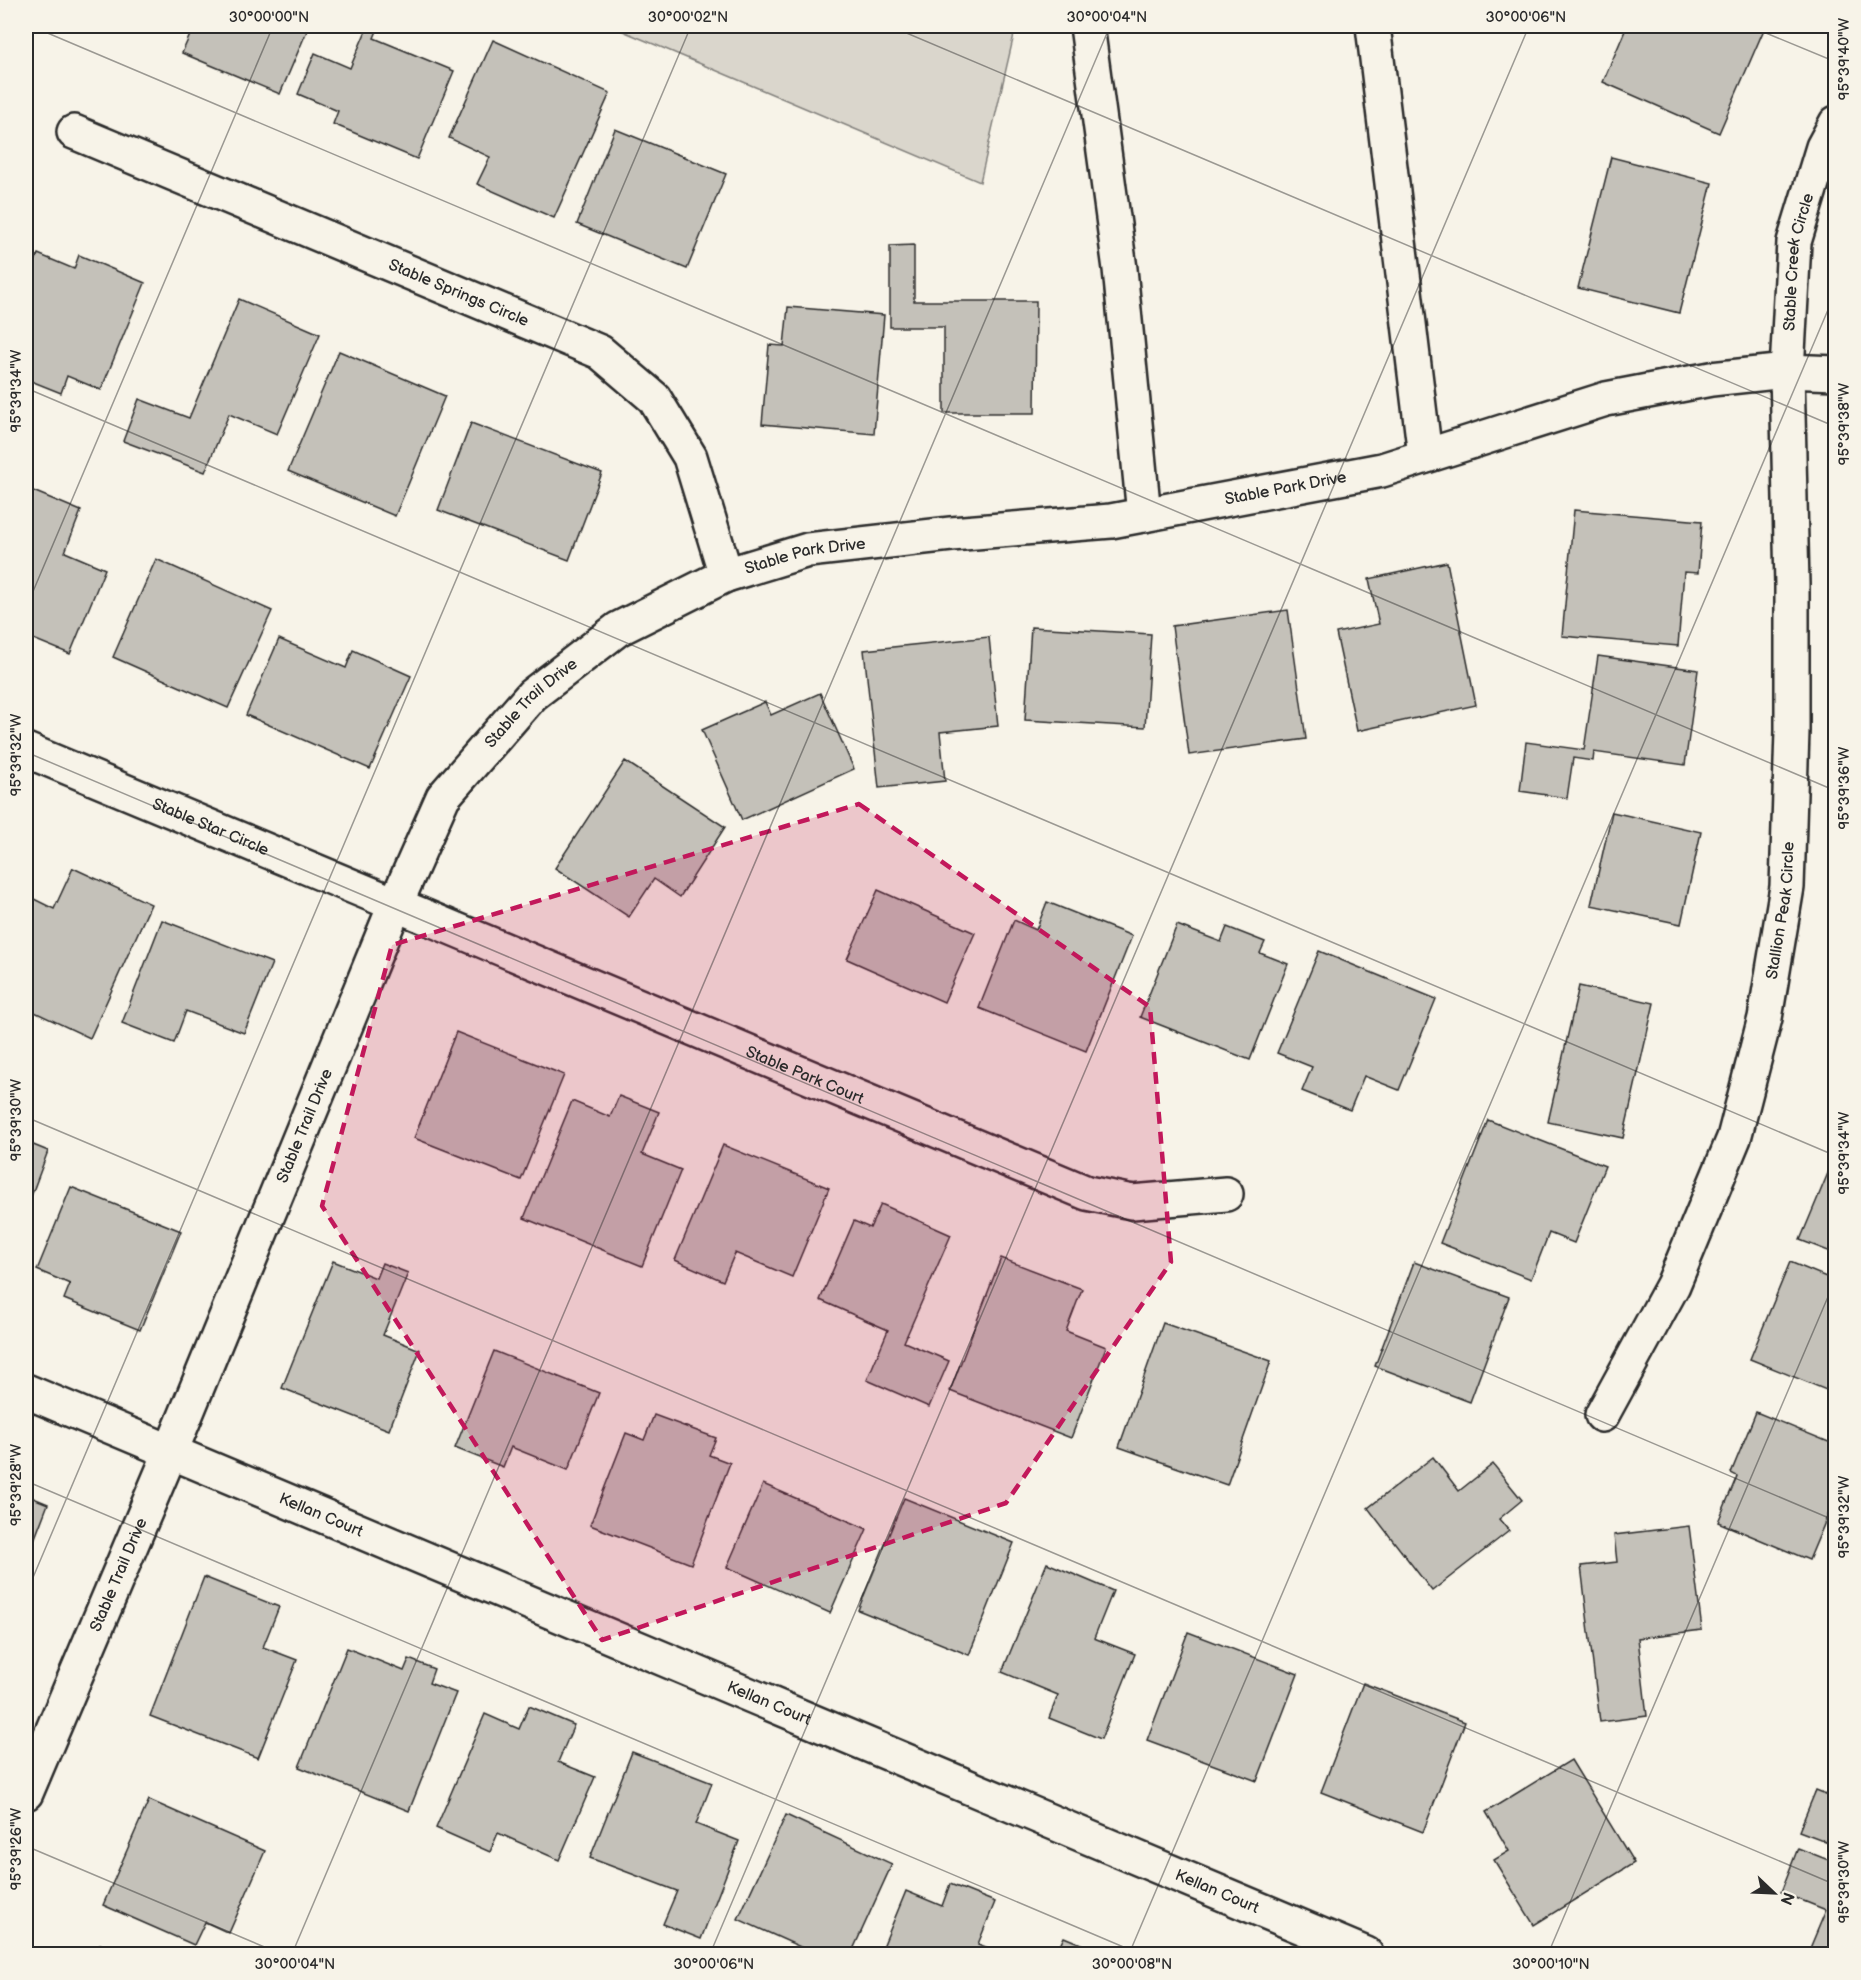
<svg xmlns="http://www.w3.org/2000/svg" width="1861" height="1980" viewBox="0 0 1861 1980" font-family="'Balsamiq Sans',sans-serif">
<rect width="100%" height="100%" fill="#f7f3e8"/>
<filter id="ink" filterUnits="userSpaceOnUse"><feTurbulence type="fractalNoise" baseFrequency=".0167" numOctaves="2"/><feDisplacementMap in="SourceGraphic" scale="12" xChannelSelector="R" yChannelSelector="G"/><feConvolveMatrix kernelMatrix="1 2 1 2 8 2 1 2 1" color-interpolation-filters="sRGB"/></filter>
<g filter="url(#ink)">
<polygon fill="#dad6cc" stroke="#82807c" stroke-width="1.5" points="611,26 1016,26 980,182"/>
<g fill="#c4c1b9" stroke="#2b2b2b" stroke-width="1.5">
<polygon points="194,26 309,26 280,94 182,53"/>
<polygon points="368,26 379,26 374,38 454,71 417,159 333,124 338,111 298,94 315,53 350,68"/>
<polygon points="1627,26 1765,27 1719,133 1603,82"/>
<polygon points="493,40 610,93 554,218 477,184 490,157 449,138"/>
<polygon points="615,129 726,174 687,269 577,224"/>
<polygon points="1611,157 1712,183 1679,313 1578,288"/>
<polygon points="914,245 914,301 1036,301 1035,413 944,413 944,327 890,327 890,246"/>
<polygon points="38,254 74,269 79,255 145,283 101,390 67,376 61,393 26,379 26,285"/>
<polygon points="239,299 320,334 277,434 229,414 205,472 123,441 139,399 189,418"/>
<polygon points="788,307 884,315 874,434 762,424 769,345 784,346"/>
<polygon points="339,351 445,396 395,516 288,471"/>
<polygon points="471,423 602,473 569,560 438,510"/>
<polygon points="26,488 81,511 65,552 105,569 70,654 26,636"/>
<polygon points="1574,510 1702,521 1698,573 1684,572 1678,646 1562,636"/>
<polygon points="156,559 272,611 228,708 113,657"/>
<polygon points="1447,562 1476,705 1357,731 1336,633 1379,624 1369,579"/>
<polygon points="1288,610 1306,739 1189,755 1172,626"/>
<polygon points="1031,627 1151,634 1145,727 1025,720"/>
<polygon points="989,637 998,726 940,732 945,781 879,788 864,650"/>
<polygon points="279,639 346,668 353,650 411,676 370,769 246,715"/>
<polygon points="1598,656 1698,670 1685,765 1594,752 1593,761 1573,758 1567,798 1520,791 1526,742 1584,750"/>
<polygon points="820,693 854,769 742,820 702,730 765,702 771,715"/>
<polygon points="625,761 725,827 680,897 654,879 629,917 555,868"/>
<polygon points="1612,812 1701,832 1681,924 1591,905"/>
<polygon points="73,868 151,904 90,1038 26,1008 26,895 54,909"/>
<polygon points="878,890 975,933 944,1002 847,959"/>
<polygon points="1047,902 1132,936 1086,1051 979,1008 1014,920 1036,930"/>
<polygon points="162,920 272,963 244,1033 186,1011 174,1043 122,1023"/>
<polygon points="1177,925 1221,942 1227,927 1265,942 1260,953 1288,964 1250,1060 1140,1017"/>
<polygon points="1319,951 1436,999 1399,1090 1364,1076 1350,1110 1302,1091 1312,1067 1277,1053"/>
<polygon points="1579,986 1654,1003 1623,1138 1548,1122"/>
<polygon points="456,1032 564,1075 521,1180 414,1138"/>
<polygon points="619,1096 659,1112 642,1154 681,1170 642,1266 524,1218 572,1101 610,1117"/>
<polygon points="1488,1120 1605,1166 1574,1243 1549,1233 1531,1279 1440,1243"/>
<polygon points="26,1142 48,1151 26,1210"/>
<polygon points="723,1145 829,1188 792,1277 735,1253 723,1281 675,1260"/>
<polygon points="1836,1154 1836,1254 1800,1240"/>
<polygon points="71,1187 181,1231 140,1330 64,1299 70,1284 37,1270"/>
<polygon points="881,1204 951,1235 904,1342 949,1361 929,1407 867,1380 888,1330 820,1300 854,1221 870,1228"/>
<polygon points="1001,1258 1082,1289 1066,1331 1106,1347 1071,1438 950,1391"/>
<polygon points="333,1261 376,1278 382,1263 408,1273 383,1335 420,1350 389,1430 282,1388"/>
<polygon points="1414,1262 1509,1297 1470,1402 1375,1366"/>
<polygon points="1790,1262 1836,1281 1836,1369 1830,1381 1836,1383 1836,1394 1750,1359"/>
<polygon points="1163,1323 1271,1361 1227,1485 1119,1447"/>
<polygon points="494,1351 599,1393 568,1470 511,1447 503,1467 455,1448"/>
<polygon points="1756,1412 1836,1445 1836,1496 1809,1560 1718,1522 1737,1476 1731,1473"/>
<polygon points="654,1415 716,1438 709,1455 730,1463 691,1564 590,1525 626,1433 644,1440"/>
<polygon points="1836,1417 1836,1436 1829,1433"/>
<polygon points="1433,1457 1459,1491 1493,1464 1522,1500 1499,1519 1509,1531 1432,1591 1368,1508"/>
<polygon points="763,1484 867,1529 830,1613 727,1567"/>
<polygon points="26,1495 48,1504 26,1561"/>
<polygon points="904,1498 1014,1543 969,1655 858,1610"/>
<polygon points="1689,1526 1702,1630 1638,1638 1647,1716 1600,1722 1581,1566 1617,1562 1614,1535"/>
<polygon points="1047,1563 1113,1591 1094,1638 1135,1654 1101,1739 1049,1718 1058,1695 1002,1672"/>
<polygon points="204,1577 279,1607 263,1647 297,1660 258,1758 150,1716"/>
<polygon points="1188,1632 1298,1674 1257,1781 1147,1740"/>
<polygon points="347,1648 404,1671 409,1659 434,1669 429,1683 456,1693 409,1811 299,1767"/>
<polygon points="1363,1683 1465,1722 1423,1832 1321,1792"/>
<polygon points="529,1706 574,1725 558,1762 595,1777 559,1860 498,1833 490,1852 436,1828 485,1714 519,1729"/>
<polygon points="632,1752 712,1783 696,1824 739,1841 701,1939 663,1924 677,1891 590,1858"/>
<polygon points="1571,1760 1634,1863 1534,1925 1494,1860 1509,1851 1486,1812"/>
<polygon points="1816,1790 1836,1798 1836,1845 1799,1831"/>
<polygon points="149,1800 265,1851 229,1933 205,1922 194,1945 103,1905"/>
<polygon points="786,1815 892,1864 851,1954 816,1954 738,1919"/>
<polygon points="1798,1848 1836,1863 1836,1877 1828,1897 1836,1900 1836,1954 1808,1953 1826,1910 1781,1892"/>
<polygon points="950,1884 995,1902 978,1944 1004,1954 880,1954 906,1891 942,1906"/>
<polygon points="1064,1937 1105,1954 1056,1954"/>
<polygon points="100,1944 127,1954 96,1954"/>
</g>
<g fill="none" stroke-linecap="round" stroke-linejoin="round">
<g stroke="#2b2b2b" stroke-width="38">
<g id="minor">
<polyline points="1087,26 1120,269 1144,515"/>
<polyline points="1373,26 1425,456"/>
<path id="s1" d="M74 132 600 352 654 398 690 457 726 575"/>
<path id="s2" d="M26 750 1087 1193 1132 1202 1226 1194"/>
<path id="s3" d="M26 1391 1366 1954"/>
<path id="s4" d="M1602 1415 1673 1285 1734 1138 1765 1018 1787 887 1792 731V585L1787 371 1794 242 1823 147 1836 123"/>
<path id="s5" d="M26 1793 171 1451 396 903 443 797 532 695 618 629 726 575 808 550 951 534 1111 521 1382 470 1606 399 1711 379 1787 371 1836 373"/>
</g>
</g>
<use href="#minor" stroke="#f7f3e8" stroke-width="33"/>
</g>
</g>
<path fill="#c2185b" fill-opacity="0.2" stroke="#c2185b" stroke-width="4.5" stroke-dasharray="12 8" stroke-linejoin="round" d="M859 804 1150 1007 1171 1262 1006 1503 602 1640 322 1206 392 945Z"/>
<path fill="none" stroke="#2b2b2b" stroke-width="1.5" stroke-opacity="0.45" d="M31 26 1836 791M890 26 1836 427M1749 26 1836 62M26 388 1836 1156M26 608 273 26M26 752 1836 1521M26 1117 1836 1885M26 1481 1140 1954M26 1594 691 26M26 1846 281 1954M292 1954 1110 26M710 1954 1529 26M1129 1954 1836 291M1548 1954 1836 1278"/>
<g text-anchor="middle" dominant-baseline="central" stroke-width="6" stroke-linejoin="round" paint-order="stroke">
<g font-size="16" fill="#2b2b2b" stroke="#f7f3e8">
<text stroke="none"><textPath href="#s4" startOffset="1190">Stable Creek Circle</textPath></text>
<text stroke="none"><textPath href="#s1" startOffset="417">Stable Springs Circle</textPath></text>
<text stroke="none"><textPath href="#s5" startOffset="2012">Stable Park Drive</textPath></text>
<text stroke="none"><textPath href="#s5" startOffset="1526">Stable Park Drive</textPath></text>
<text stroke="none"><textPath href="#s5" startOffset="1209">Stable Trail Drive</textPath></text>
<text stroke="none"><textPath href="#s2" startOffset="200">Stable Star Circle</textPath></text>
<text stroke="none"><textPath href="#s4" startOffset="540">Stallion Peak Circle</textPath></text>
<text stroke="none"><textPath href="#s2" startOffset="844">Stable Park Court</textPath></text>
<text stroke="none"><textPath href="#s5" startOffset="723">Stable Trail Drive</textPath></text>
<text stroke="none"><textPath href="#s3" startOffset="320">Kellan Court</textPath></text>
<text stroke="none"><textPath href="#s5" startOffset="237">Stable Trail Drive</textPath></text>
<text stroke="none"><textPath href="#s3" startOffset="806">Kellan Court</textPath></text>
<text stroke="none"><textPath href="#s3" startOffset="1292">Kellan Court</textPath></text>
</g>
</g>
<rect width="1861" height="1980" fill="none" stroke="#f7f3e8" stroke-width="66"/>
<g transform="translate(1774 1893) rotate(113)" stroke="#f7f3e8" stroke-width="4.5" paint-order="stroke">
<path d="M0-4.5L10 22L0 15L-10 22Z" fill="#2b2b2b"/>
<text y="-9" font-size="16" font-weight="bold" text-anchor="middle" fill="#2b2b2b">N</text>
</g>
<rect x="33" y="33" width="1795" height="1914" fill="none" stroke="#2b2b2b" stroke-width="2"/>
<g font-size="15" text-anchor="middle" fill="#2b2b2b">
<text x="269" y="22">30°00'00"N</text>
<text x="688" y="22">30°00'02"N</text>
<text x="1107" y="22">30°00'04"N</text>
<text x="1526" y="22">30°00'06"N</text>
<text transform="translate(1844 59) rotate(-90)" y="5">95°39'40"W</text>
<text transform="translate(16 391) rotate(-90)" y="5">95°39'34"W</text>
<text transform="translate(1844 424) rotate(-90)" y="5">95°39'38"W</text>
<text transform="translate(16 755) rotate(-90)" y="5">95°39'32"W</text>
<text transform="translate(1844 788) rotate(-90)" y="5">95°39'36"W</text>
<text transform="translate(16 1120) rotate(-90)" y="5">95°39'30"W</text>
<text transform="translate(1844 1153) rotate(-90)" y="5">95°39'34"W</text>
<text transform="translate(16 1485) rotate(-90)" y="5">95°39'28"W</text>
<text transform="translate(1844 1517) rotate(-90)" y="5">95°39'32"W</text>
<text transform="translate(16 1849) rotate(-90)" y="5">95°39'26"W</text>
<text transform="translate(1844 1882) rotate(-90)" y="5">95°39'30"W</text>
<text x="295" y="1969">30°00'04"N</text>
<text x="714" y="1969">30°00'06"N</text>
<text x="1132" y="1969">30°00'08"N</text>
<text x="1551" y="1969">30°00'10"N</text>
</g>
</svg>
